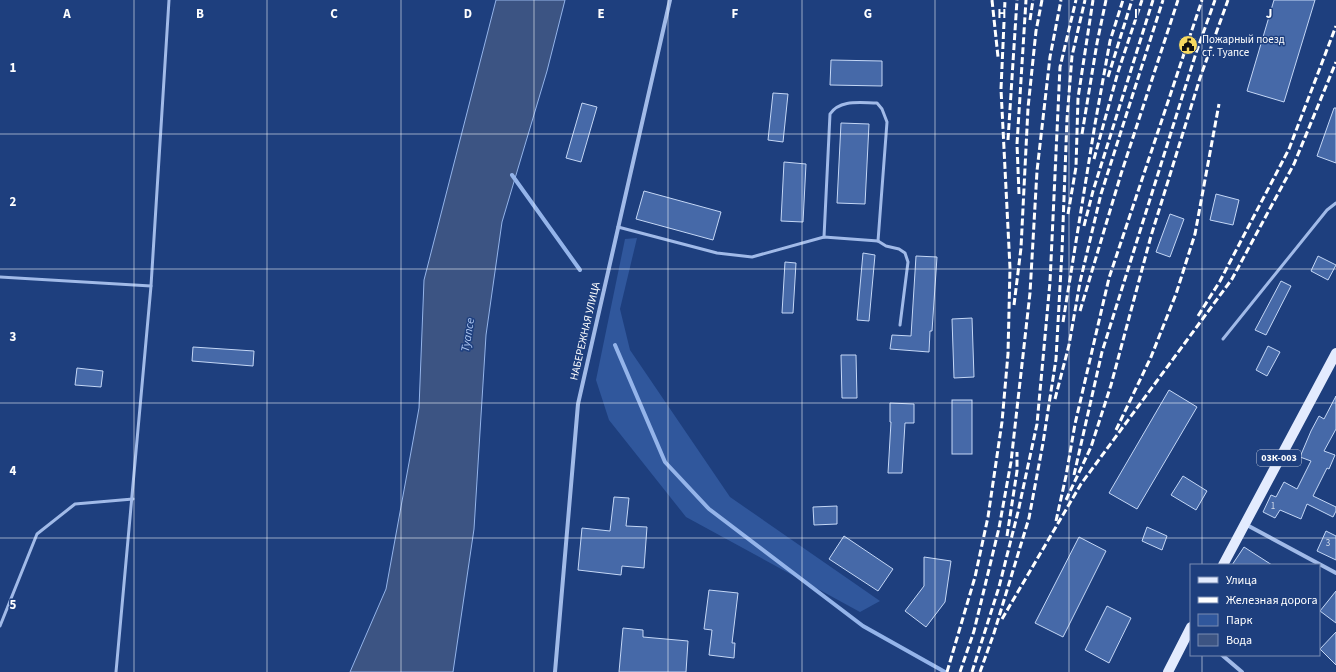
<svg xmlns="http://www.w3.org/2000/svg" width="1336" height="672" viewBox="0 0 1336 672" font-family="'Source Sans 3',sans-serif">
<rect width="100%" height="100%" fill="#1e3f7e"/>
<polygon fill="#30579c" points="637,238 620,309 630,350 730,497 880,601 860,612 686,517 609,420 596,380 625,239"/>
<polygon fill="#3c5483" stroke="#94b4ea" points="496,0 565,0 547,71 502,222 486,335 474,529 453,672 350,672 386,589 419,408 424,280"/>
<g fill="none" stroke-linecap="round" stroke-linejoin="round">
<g stroke="#94b4ea" stroke-width="4">
<polyline points="512,175 580,270"/>
<polyline points="615,345 665,462 709,509 863,626 945,672"/>
</g>
</g>
<g fill="#4669a8" stroke="#c4d7f6">
<polygon points="1274,0 1315,0 1284,102 1247,91"/>
<polygon points="831,60 882,61 882,86 830,85"/>
<polygon points="773,93 788,94 783,142 768,140"/>
<polygon points="582,103 597,107 581,162 566,158"/>
<polygon points="1334,108 1336,108 1336,163 1317,156"/>
<polygon points="841,123 869,124 865,204 837,203"/>
<polygon points="784,162 806,164 803,222 781,221"/>
<polygon points="644,191 721,212 713,240 636,219"/>
<polygon points="1216,194 1239,200 1233,225 1210,220"/>
<polygon points="1170,214 1184,219 1170,257 1156,252"/>
<polygon points="863,253 875,255 869,321 857,320"/>
<polygon points="916,256 937,257 932,331 930,331 929,352 890,349 892,335 911,336"/>
<polygon points="1318,256 1336,265 1328,280 1311,271"/>
<polygon points="785,262 796,263 793,313 782,313"/>
<polygon points="1281,281 1291,286 1266,335 1255,330"/>
<polygon points="972,318 974,377 954,378 952,319"/>
<polygon points="1268,346 1280,352 1267,376 1256,370"/>
<polygon points="193,347 254,351 253,366 192,361"/>
<polygon points="841,355 856,355 857,398 842,398"/>
<polygon points="77,368 103,371 101,387 75,385"/>
<polygon points="1169,390 1197,407 1137,509 1109,493"/>
<polygon points="1336,396 1336,429 1324,451 1335,455 1329,469 1327,468 1313,496 1336,507 1336,511 1333,517 1307,504 1301,519 1280,510 1275,518 1263,512 1271,495 1276,497 1284,482 1297,489 1311,461 1300,457 1311,431 1319,416 1324,419"/>
<rect x="952" y="400" width="20" height="54"/>
<polygon points="890,403 914,404 914,423 905,423 902,473 888,473 891,422 890,422"/>
<polygon points="1183,476 1207,491 1196,510 1171,495"/>
<polygon points="614,497 629,498 626,526 647,527 644,568 622,566 621,575 578,570 582,528 610,531"/>
<polygon points="837,506 837,524 814,525 813,507"/>
<polygon points="1147,527 1167,536 1162,550 1142,541"/>
<polygon points="1326,531 1336,536 1336,560 1317,551"/>
<polygon points="844,536 893,569 878,591 829,559"/>
<polygon points="1079,537 1106,551 1063,637 1035,623"/>
<polygon points="1244,547 1272,565 1232,565"/>
<polygon points="924,557 951,561 945,602 926,627 905,611 924,586"/>
<polygon points="709,590 738,593 732,643 735,643 734,658 709,655 712,630 704,629"/>
<polygon points="1336,591 1336,623 1320,611"/>
<polygon points="1107,606 1131,618 1109,663 1085,650"/>
<polygon points="623,628 643,630 643,637 688,641 686,672 619,672"/>
<polygon points="1336,632 1336,665 1320,649"/>
</g>
<g fill="none" stroke-linecap="round" stroke-linejoin="round">
<g stroke="#a1bae8" stroke-width="3">
<polyline points="618,227 717,253 752,257 824,237 878,241 886,246 899,249 905,253 908,262 900,325"/>
<path d="M824 237 830 114C840 99 861 103 877 103L882 109 887 122 878 241"/>
<polyline points="0,277 151,286"/>
<polyline points="1223,339 1327,210 1336,203"/>
<polyline points="0,626 37,534 75,504 133,499"/>
<polyline points="116,672 151,286 169,0"/>
</g>
<g stroke="#a1bae8" stroke-width="4">
<polyline points="1245,524 1336,573"/>
<polyline points="1222,655 1242,672"/>
<polyline points="555,672 578,404 670,0"/>
</g>
<g stroke="#e3ebfe" stroke-width="10">
<polyline points="1223,565 1336,353"/>
<polyline points="1168,672 1191,627"/>
</g>
<g stroke="#fff" stroke-width="3" stroke-dasharray="7 3" stroke-linecap="butt">
<polyline points="992,0 998,57"/>
<polyline points="1030,20 1033,0"/>
<polyline points="1108,77 1132,0"/>
<polyline points="1082,134 1097,43 1106,0"/>
<polyline points="1008,140 1017,0"/>
<polyline points="1094,159 1118,72 1142,0"/>
<polyline points="1019,194 1017,144 1026,0"/>
<polyline points="1068,214 1076,167 1078,98 1093,0"/>
<polyline points="1084,226 1093,191 1153,0"/>
<polyline points="1014,305 1021,248 1028,108 1036,31 1042,0"/>
<polyline points="1080,311 1121,174 1178,0"/>
<polyline points="1198,316 1220,281 1289,149 1336,26"/>
<polyline points="1063,322 1095,124 1110,41 1123,0"/>
<polyline points="1055,399 1069,345 1080,282 1101,194 1163,0"/>
<polyline points="1116,430 1151,357 1176,294 1195,234 1219,104"/>
<polyline points="1074,475 1102,352 1196,53 1215,0"/>
<polyline points="1066,500 1091,447 1111,385 1151,236 1200,78 1228,0"/>
<polyline points="1056,521 1066,476 1075,424 1109,278 1202,0"/>
<polyline points="1007,536 1017,471 1017,452"/>
<polyline points="1002,619 1081,484 1232,279 1294,164 1336,62"/>
<polyline points="947,672 975,577 988,517 1002,422 1008,354 1010,268 1001,89 1005,0"/>
<polyline points="960,672 974,631 999,528 1011,462 1030,293 1037,171 1050,57 1061,0"/>
<polyline points="972,672 999,587 1018,512 1037,424 1050,282 1060,67 1076,0"/>
<polyline points="980,672 994,633 1029,518 1043,443 1056,359 1062,251 1067,119 1072,56 1085,0"/>
</g>
</g>
<path fill="none" stroke="#fff" stroke-width="1" stroke-opacity="0.55" d="M134 0V672M267 0V672M401 0V672M534 0V672M668 0V672M802 0V672M935 0V672M1069 0V672M1202 0V565M0 134H1336M0 269H1336M0 403H1336M0 538H1336M1202 655V672"/>
<defs>
<g id="civic-disc" transform="scale(1)"><circle r="9.5" fill="#f7d95f" stroke="#1e3f7e"/><path d="M-.6-6.5H3V-4.5H.6V-3L4-1V1h2V6H-6V1h2V-1L-.6-3ZM-1.2 2.5V6h2.4V2.5Z" fill="#111"/></g>
</defs>
<g fill-rule="evenodd">
<use href="#civic-disc" x="1188" y="45"/>
</g>
<g text-anchor="middle" dominant-baseline="central" stroke-width="3" stroke-linejoin="round" paint-order="stroke">
<g font-size="9" fill="#d1dae9">
<text x="1273" y="506">1</text>
<text x="1328" y="543">3</text>
</g>
<rect fill="#1e3f7e" stroke="#bcc5d8" stroke-width="1" x="1257" y="450" width="44" height="16" rx="3"/>
<g font-size="10" font-weight="bold" fill="#fff">
<text x="1279" y="458">03К-003</text>
</g>
<g font-size="11" fill="#fff" stroke="#1e3f7e" text-anchor="start">
<text x="1202" y="39">Пожарный поезд<tspan x="1202" dy="13">ст. Туапсе</tspan></text>
</g>
<g font-size="11" fill="#fff" stroke="#1e3f7e">
<text transform="translate(585 331) rotate(-77)">НАБЕРЕЖНАЯ УЛИЦА</text>
</g>
<g font-size="12" font-style="italic" fill="#acc5f0" stroke="#1e3f7e">
<text transform="translate(468 335) rotate(-81)">Туапсе</text>
</g>
</g>
<g font-size="13" text-anchor="middle" font-weight="bold" fill="#fff" stroke="#1e3f7e" stroke-width="3" stroke-linejoin="round" paint-order="stroke">
<text x="67" y="18">A</text>
<text x="200" y="18">B</text>
<text x="334" y="18">C</text>
<text x="468" y="18">D</text>
<text x="601" y="18">E</text>
<text x="735" y="18">F</text>
<text x="868" y="18">G</text>
<text x="1002" y="18">H</text>
<text x="1136" y="18">I</text>
<text x="1269" y="18">J</text>
<text x="13" y="72">1</text>
<text x="13" y="206">2</text>
<text x="13" y="341">3</text>
<text x="13" y="475">4</text>
<text x="13" y="609">5</text>
</g>
<rect x="1190" y="564" width="130" height="92" fill="#1e3f7e" stroke="#788cb2"/>
<rect x="1198" y="577" width="20" height="6" fill="#e3ebfe" stroke="#788cb2"/>
<text x="1226" y="584" font-size="12" fill="#ffffff">Улица</text>
<rect x="1198" y="597" width="20" height="6" fill="#ffffff" stroke="#788cb2"/>
<text x="1226" y="604" font-size="12" fill="#ffffff">Железная дорога</text>
<rect x="1198" y="614" width="20" height="12" fill="#30579c" stroke="#788cb2"/>
<text x="1226" y="624" font-size="12" fill="#ffffff">Парк</text>
<rect x="1198" y="634" width="20" height="12" fill="#3c5483" stroke="#788cb2"/>
<text x="1226" y="644" font-size="12" fill="#ffffff">Вода</text>
</svg>
